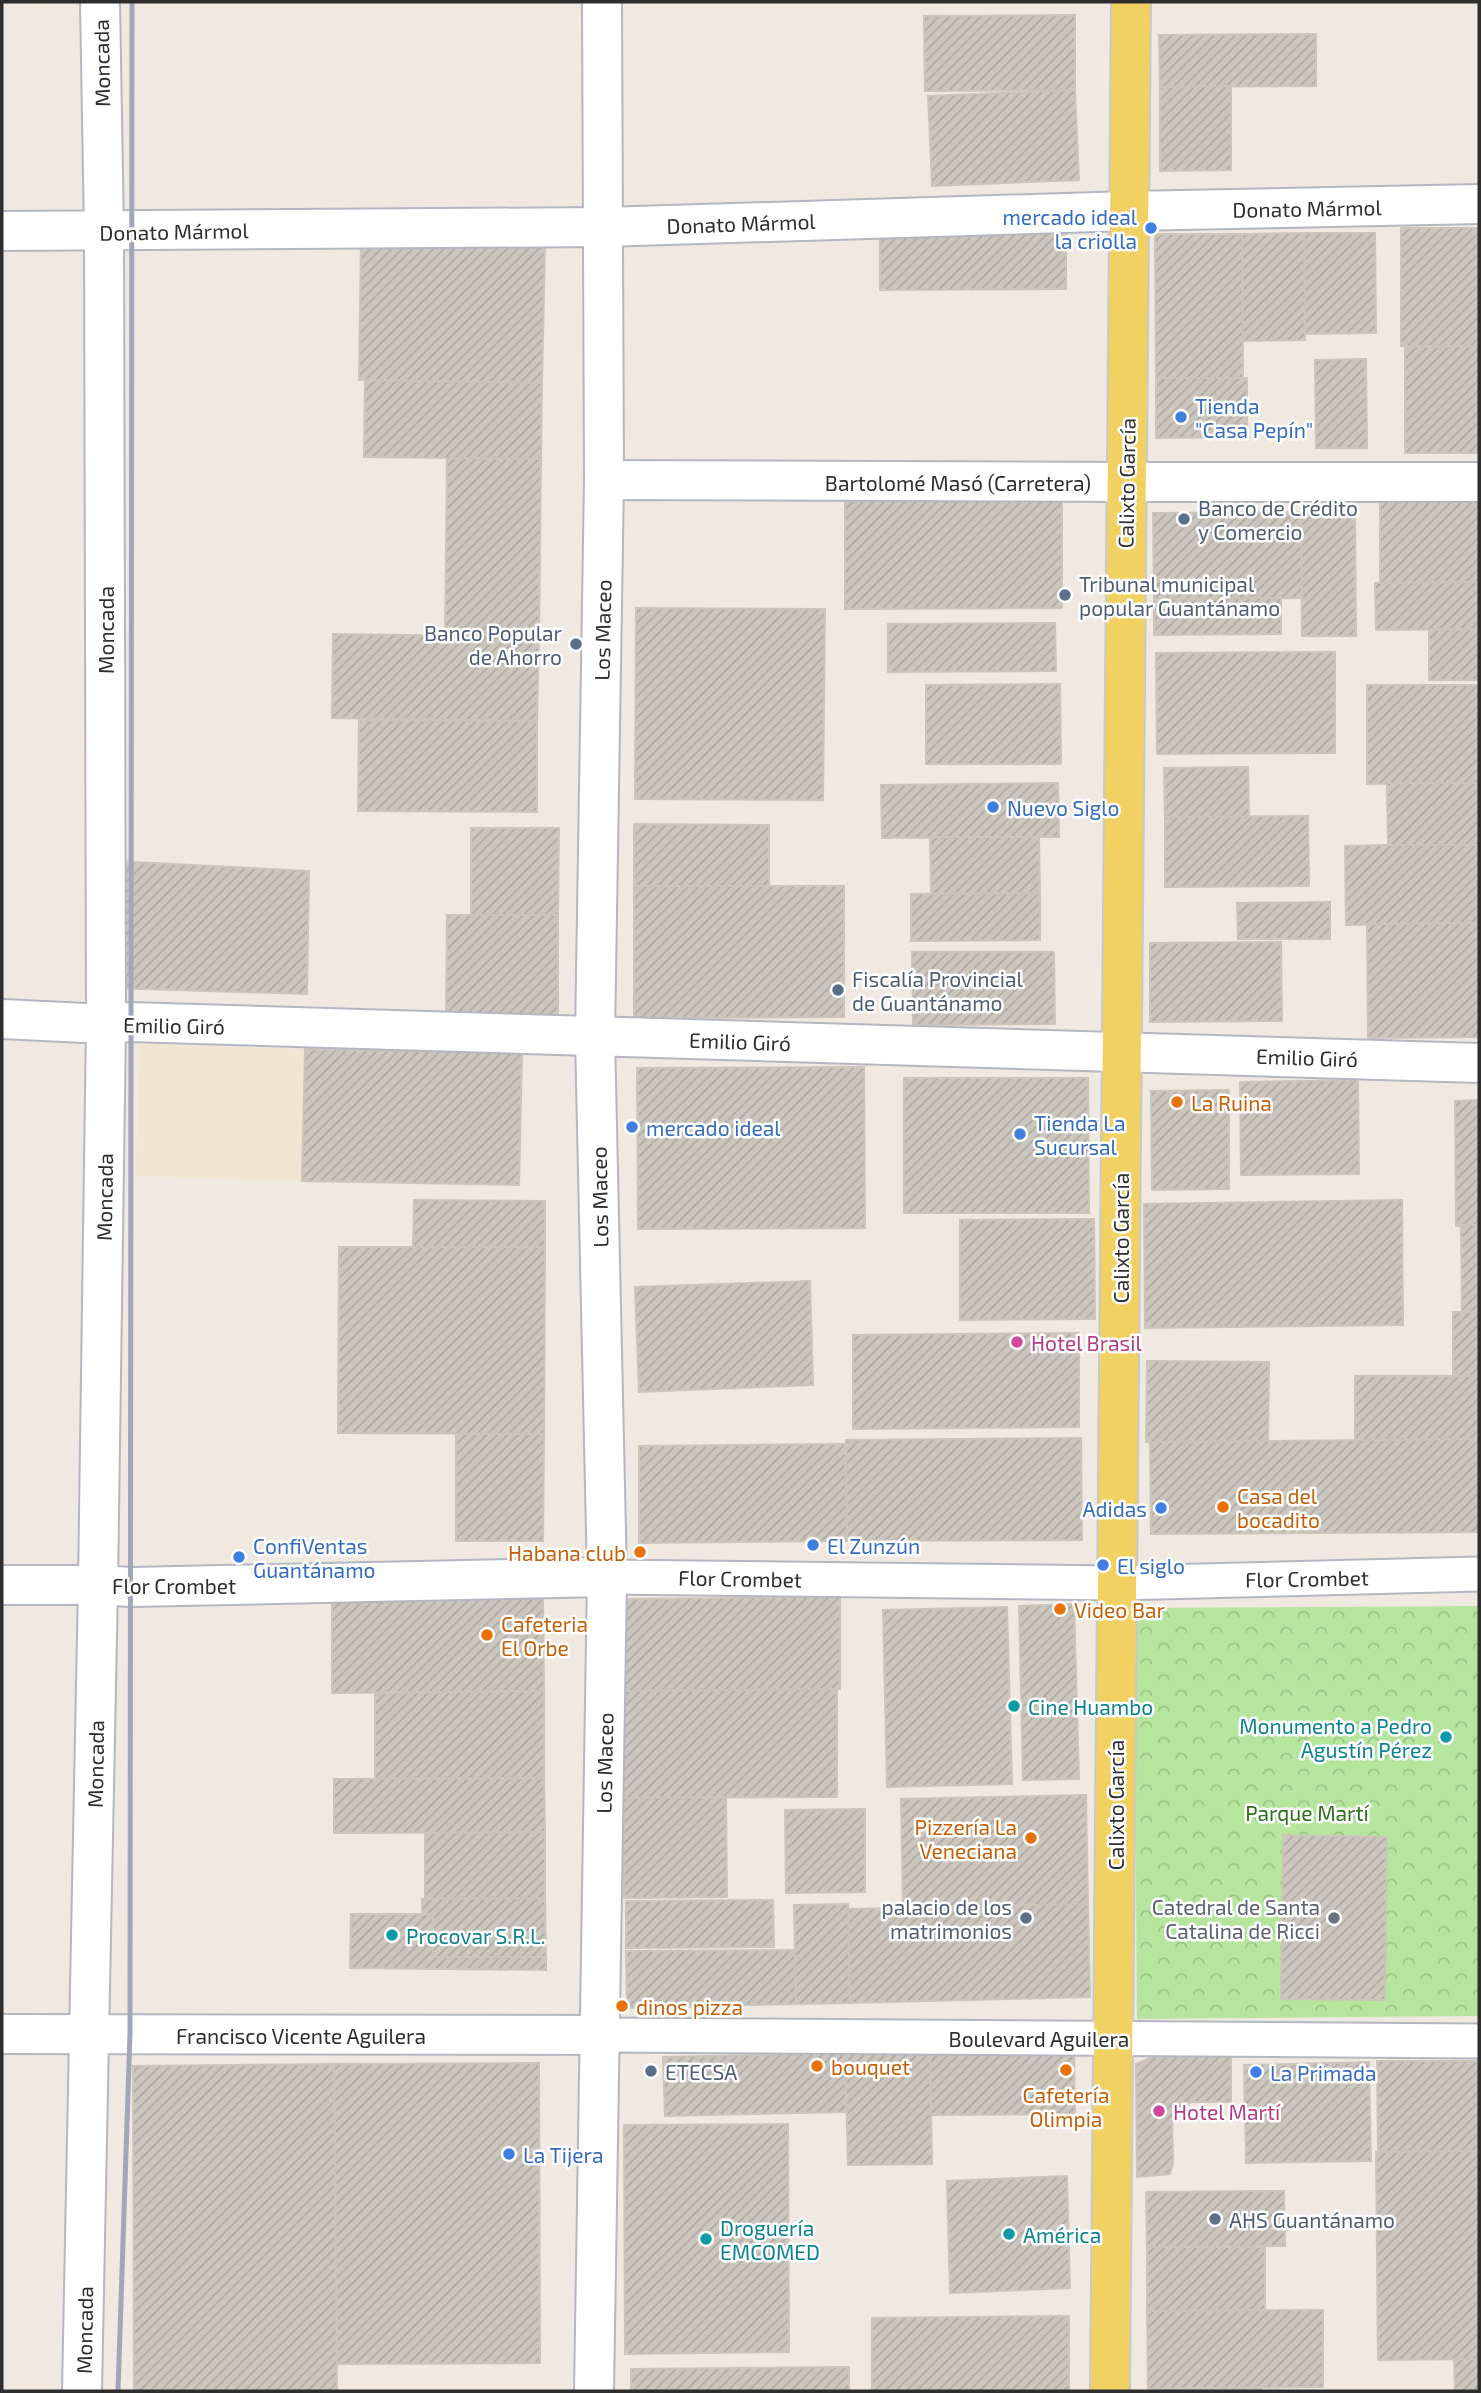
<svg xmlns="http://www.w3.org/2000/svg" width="1481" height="2393" viewBox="0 0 1481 2393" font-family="'Exo 2',sans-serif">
<defs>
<pattern id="forest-crowns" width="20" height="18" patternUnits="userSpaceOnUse" patternTransform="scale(1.75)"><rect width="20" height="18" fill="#b6e59e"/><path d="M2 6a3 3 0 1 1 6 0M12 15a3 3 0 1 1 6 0" fill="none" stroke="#9dc588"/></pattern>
<pattern id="building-hatch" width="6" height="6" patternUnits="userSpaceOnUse" patternTransform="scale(1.75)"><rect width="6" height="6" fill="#cbc7bf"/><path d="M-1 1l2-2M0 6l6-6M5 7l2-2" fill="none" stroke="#afaba4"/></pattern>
</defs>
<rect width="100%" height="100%" fill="#efe9e1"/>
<polygon fill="#f0e6d1" points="140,1044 305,1049 302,1181 136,1176"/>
<polygon fill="url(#forest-crowns)" points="1479,1606 1479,2016 1137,2019 1134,1608"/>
<g fill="url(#building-hatch)" stroke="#cbc5ba" stroke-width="2">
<polygon points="1075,15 1075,90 925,91 924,16"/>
<polygon points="1316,34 1316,86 1160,87 1159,35"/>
<polygon points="1231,86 1231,170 1160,171 1160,87"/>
<polygon points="1075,90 1079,180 932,186 928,96"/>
<rect x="1401" y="228" width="78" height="118"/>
<polygon points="1066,230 1066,289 880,290 880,231"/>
<polygon points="1304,233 1375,233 1376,333 1305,334"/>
<polygon points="1304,233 1305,340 1243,341 1242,234"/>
<polygon points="1155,234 1242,234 1243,378 1156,378"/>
<polygon points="361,241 545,244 542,383 359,380"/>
<polygon points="1479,346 1479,453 1405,453 1405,347"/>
<polygon points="1366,359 1367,448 1316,448 1315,360"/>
<polygon points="1156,378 1247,378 1247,437 1156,438"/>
<polygon points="365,380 542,383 541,459 364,457"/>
<polygon points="447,458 541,459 539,637 445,635"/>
<polygon points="1062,491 1062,608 845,609 845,493"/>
<polygon points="1380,502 1479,502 1479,582 1380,583"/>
<polygon points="1355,511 1356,636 1302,636 1301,512"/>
<polygon points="1301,512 1302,598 1154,599 1153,513"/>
<polygon points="1479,582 1479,629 1376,630 1375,583"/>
<polygon points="1281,598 1281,634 1154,635 1154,599"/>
<polygon points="636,608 825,609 823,800 635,799"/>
<polygon points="1055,623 1056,671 888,672 888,624"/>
<polygon points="1479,629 1479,680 1429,680 1429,630"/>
<polygon points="333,634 539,637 537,721 332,718"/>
<polygon points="1335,652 1335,753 1157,754 1156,653"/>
<polygon points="1060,684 1061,764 926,764 926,685"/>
<polygon points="1367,685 1479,685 1479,783 1367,784"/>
<polygon points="359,720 537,721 537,812 358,811"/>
<polygon points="1248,767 1249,817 1165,817 1164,768"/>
<polygon points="1058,783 1059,837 882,838 881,785"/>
<polygon points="1387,783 1479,783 1479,845 1388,845"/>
<polygon points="1308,816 1309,886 1165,887 1165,817"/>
<polygon points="634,824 769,825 769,887 634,886"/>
<polygon points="471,828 559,828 558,915 471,915"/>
<polygon points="930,837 1039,837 1040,893 931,894"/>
<polygon points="1388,845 1479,845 1479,923 1346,925 1345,846"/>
<polygon points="115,861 309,871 307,994 112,988"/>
<polygon points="634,886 844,886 844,1017 634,1018"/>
<polygon points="1040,893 1040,940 911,941 911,894"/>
<polygon points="1330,902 1330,939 1238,939 1237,903"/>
<polygon points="447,915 558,915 558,1017 446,1017"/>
<polygon points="1479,923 1479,1037 1368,1038 1367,924"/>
<polygon points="1281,942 1282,1021 1150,1022 1150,943"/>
<polygon points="912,952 1054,952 1055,1024 913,1025"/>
<polygon points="305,1049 522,1053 519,1185 302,1181"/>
<polygon points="864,1067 865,1228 638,1229 637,1068"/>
<polygon points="904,1078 1088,1078 1089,1213 904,1213"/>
<polygon points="1358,1080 1359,1174 1241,1175 1240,1082"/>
<polygon points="1229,1090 1229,1189 1152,1190 1151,1091"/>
<polygon points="1479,1100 1479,1225 1456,1226 1455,1101"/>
<polygon points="414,1200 545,1201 545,1247 413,1247"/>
<polygon points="1402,1200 1403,1325 1145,1328 1144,1204"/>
<polygon points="1094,1219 1095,1319 960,1320 960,1220"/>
<polygon points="1461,1225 1479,1225 1479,1312 1462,1313"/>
<polygon points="339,1247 545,1247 544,1434 338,1433"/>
<polygon points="810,1281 813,1385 639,1392 635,1287"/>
<rect x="1453" y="1312" width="26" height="64"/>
<polygon points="1079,1333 1079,1427 853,1429 853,1335"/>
<polygon points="1147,1361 1269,1362 1268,1444 1146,1442"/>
<polygon points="1355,1376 1479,1376 1479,1439 1355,1440"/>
<polygon points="456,1434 544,1434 543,1541 456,1541"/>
<polygon points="1081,1438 1082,1540 847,1541 846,1440"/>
<polygon points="1479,1439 1479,1532 1151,1534 1150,1442"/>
<polygon points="845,1444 847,1541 639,1543 639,1446"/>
<polygon points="840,1597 840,1689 622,1691 621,1599"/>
<polygon points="543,1598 544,1691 332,1693 332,1599"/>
<polygon points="1074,1604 1079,1779 1023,1780 1019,1606"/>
<polygon points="1007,1607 1012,1784 887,1787 883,1610"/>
<polygon points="837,1689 837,1797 623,1798 622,1691"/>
<polygon points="544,1691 544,1778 375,1779 375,1693"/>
<polygon points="544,1778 545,1832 334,1833 334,1779"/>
<polygon points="1086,1795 1088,1904 903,1908 901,1799"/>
<polygon points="726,1797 727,1897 624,1898 623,1798"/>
<polygon points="865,1809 865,1892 786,1893 785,1810"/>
<polygon points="545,1832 545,1898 425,1899 425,1833"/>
<polygon points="1283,1835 1387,1837 1385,2000 1281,1999"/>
<polygon points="545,1898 546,1962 423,1963 422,1899"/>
<polygon points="773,1900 774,1947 626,1948 626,1901"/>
<polygon points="848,1904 850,2003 796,2004 794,1905"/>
<polygon points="1088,1904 1090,1997 850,2003 848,1909"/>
<polygon points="351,1914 433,1914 433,1957 546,1957 546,1970 350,1968"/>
<polygon points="795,1950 796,2004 627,2008 626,1951"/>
<polygon points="1074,2050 1075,2114 930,2115 930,2051"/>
<polygon points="930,2051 932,2164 848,2165 845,2053"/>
<polygon points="845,2053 846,2112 665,2116 663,2057"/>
<polygon points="1231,2056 1231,2102 1191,2102 1172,2119 1173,2163 1170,2174 1137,2177 1136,2064 1152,2057"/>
<polygon points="1377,2061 1479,2061 1479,2151 1378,2152"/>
<polygon points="1369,2062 1371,2161 1246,2163 1244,2065"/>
<polygon points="539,2063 540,2363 337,2364 334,2064"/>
<polygon points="334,2064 337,2391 134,2391 133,2066"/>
<polygon points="788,2124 789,2352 625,2354 624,2125"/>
<polygon points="1479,2151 1479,2359 1378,2360 1376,2152"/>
<polygon points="1067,2176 1070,2288 950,2293 947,2181"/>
<polygon points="1284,2191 1285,2246 1147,2247 1146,2192"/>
<polygon points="1147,2247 1265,2247 1265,2310 1147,2311"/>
<polygon points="1323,2310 1323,2387 1148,2389 1147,2311"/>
<polygon points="1069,2316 1069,2391 872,2391 872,2318"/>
<polygon points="1454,2359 1479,2359 1479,2391 1455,2391"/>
<polygon points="849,2367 849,2391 631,2391 631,2369"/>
<polygon points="1262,2387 1262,2391 1148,2391 1148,2389"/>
</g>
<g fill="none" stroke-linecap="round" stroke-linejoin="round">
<g stroke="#b4b7c1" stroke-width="37">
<g id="pedestrian">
<polyline points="607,1577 1117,1583 1479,1574"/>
<polyline points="600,2035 1479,2041"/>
</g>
</g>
<g stroke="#b4b7c1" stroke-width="42">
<g id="minor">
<polyline points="2,231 603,227 1129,211"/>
<polyline points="604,480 1126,482"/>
<polyline points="2,1019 106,1024"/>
</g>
</g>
<g stroke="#b4b7c1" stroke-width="42">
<g id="tertiary">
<polyline points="1129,211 1479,204"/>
<polyline points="1126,482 1479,482"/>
<polyline points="2,2034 600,2035"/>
<polyline points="82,2391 98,1585 131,1587 607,1577"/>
</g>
</g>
<g stroke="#b4b7c1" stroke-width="42">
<g id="secondary">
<polyline points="106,1024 130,1022 1479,1063"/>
<polyline points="2,1585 98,1585 106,1024 104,232 100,2"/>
<polyline points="594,2391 607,1577 595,1037 604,480 602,2"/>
</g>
</g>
<g stroke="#c9c9c9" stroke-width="42">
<polyline id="primary" points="1110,2391 1131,2"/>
</g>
<use href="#pedestrian" stroke="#fff" stroke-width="33"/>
<use href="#minor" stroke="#fff" stroke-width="38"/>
<use href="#tertiary" stroke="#fff" stroke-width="38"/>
<use href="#secondary" stroke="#fff" stroke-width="38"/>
<use href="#primary" stroke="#f2d163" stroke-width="38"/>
<polyline stroke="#a3a6b8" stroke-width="5" points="118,2391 130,2034 132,2"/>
</g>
<g fill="#3f7fe0" stroke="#fff" stroke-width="2.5">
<circle cx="1151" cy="228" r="7"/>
<circle cx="1181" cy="417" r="7"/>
<circle cx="993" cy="807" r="7"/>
<circle cx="632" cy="1127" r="7"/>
<circle cx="1020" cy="1134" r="7"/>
<circle cx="1161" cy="1508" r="7"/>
<circle cx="813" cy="1545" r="7"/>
<circle cx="239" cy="1557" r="7"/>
<circle cx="1103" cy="1565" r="7"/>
<circle cx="1256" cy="2072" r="7"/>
<circle cx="509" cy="2154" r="7"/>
</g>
<g fill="#5c6f8a" stroke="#fff" stroke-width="2.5">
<circle cx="1184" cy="519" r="7"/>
<circle cx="1065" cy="595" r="7"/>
<circle cx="576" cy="644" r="7"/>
<circle cx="838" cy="990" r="7"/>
<circle cx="1026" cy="1918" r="7"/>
<circle cx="651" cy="2071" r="7"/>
<circle cx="1215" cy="2219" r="7"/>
</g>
<g fill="#e8710a" stroke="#fff" stroke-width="2.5">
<circle cx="1177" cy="1102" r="7"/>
<circle cx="1223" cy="1507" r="7"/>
<circle cx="640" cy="1552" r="7"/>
<circle cx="1060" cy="1609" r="7"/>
<circle cx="487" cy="1635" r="7"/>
<circle cx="1031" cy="1838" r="7"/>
<circle cx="622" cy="2006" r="7"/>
<circle cx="817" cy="2066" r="7"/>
<circle cx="1066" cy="2070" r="7"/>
</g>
<g fill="#d1479c" stroke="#fff" stroke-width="2.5">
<circle cx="1017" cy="1342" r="7"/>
<circle cx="1159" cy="2111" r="7"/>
</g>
<g fill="#0f9aa8" stroke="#fff" stroke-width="2.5">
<circle cx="1014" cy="1706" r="7"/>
<circle cx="1446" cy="1737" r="7"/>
<circle cx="392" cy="1935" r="7"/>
<circle cx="1009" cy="2234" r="7"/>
<circle cx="706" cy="2239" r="7"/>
</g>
<circle fill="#6b7280" stroke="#fff" stroke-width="2.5" cx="1334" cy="1918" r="7"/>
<g text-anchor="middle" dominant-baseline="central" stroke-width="5" stroke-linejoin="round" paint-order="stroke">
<g font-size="21" fill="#2e2e2e" stroke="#fff">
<text transform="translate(101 63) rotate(-91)">Moncada</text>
<text transform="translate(1307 208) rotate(-1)">Donato Mármol</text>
<text transform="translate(741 223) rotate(-2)">Donato Mármol</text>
<text transform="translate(174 231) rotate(-1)">Donato Mármol</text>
<text x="958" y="482">Bartolomé Masó (Carretera)</text>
<text transform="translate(1126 483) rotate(-89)">Calixto García</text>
<text transform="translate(105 630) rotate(-90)">Moncada</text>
<text transform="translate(602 630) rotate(-89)">Los Maceo</text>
<text transform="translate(174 1025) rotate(1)">Emilio Giró</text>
<text transform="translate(740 1041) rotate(2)">Emilio Giró</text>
<text transform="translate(1307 1057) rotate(2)">Emilio Giró</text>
<text transform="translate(104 1197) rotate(-89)">Moncada</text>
<text transform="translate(599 1197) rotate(-91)">Los Maceo</text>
<text transform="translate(1120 1238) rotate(-90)">Calixto García</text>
<text transform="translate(740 1578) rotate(1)">Flor Crombet</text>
<text transform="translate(1307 1578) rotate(-1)">Flor Crombet</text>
<text x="174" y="1585">Flor Crombet</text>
<text transform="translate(604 1763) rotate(-89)">Los Maceo</text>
<text transform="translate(95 1764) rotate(-89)">Moncada</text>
<text transform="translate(1115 1805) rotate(-90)">Calixto García</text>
<text x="301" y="2035">Francisco Vicente Aguilera</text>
<text x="1039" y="2038">Boulevard Aguilera</text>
<text transform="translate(84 2330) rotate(-89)">Moncada</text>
</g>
<g font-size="21" fill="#366cbe" stroke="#fff" text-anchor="start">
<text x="1137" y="216" text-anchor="end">mercado ideal<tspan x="1137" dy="24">la criolla</tspan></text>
<text x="1195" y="405">Tienda<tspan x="1195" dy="24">"Casa Pepín"</tspan></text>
<text x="1007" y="807">Nuevo Siglo</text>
<text x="1034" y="1122">Tienda La<tspan x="1034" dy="24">Sucursal</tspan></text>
<text x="646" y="1127">mercado ideal</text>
<text x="1147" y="1508" text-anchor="end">Adidas</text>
<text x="253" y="1545">ConfiVentas<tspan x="253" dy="24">Guantánamo</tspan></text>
<text x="827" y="1545">El Zunzún</text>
<text x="1117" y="1565">El siglo</text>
<text x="1270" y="2072">La Primada</text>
<text x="523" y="2154">La Tijera</text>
</g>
<g font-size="21" fill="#4e5e75" stroke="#fff" text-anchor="start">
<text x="1198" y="507">Banco de Crédito<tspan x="1198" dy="24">y Comercio</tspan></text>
<text x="1079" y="583">Tribunal municipal<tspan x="1079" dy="24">popular Guantánamo</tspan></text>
<text x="562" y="632" text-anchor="end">Banco Popular<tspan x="562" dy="24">de Ahorro</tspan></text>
<text x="852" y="978">Fiscalía Provincial<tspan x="852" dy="24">de Guantánamo</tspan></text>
<text x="1012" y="1906" text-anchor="end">palacio de los<tspan x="1012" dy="24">matrimonios</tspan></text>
<text x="665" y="2071">ETECSA</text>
<text x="1229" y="2219">AHS Guantánamo</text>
</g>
<g font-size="21" fill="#c56008" stroke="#fff" text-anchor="start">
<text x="1191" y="1102">La Ruina</text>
<text x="1237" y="1495">Casa del<tspan x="1237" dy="24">bocadito</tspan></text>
<text x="626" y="1552" text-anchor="end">Habana club</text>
<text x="1074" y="1609">Video Bar</text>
<text x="501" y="1623">Cafeteria<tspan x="501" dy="24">El Orbe</tspan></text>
<text x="1017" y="1826" text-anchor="end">Pizzería La<tspan x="1017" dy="24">Veneciana</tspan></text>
<text x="636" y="2006">dinos pizza</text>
<text x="831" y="2066">bouquet</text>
<text x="1066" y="2094" text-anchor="middle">Cafetería<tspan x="1066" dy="24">Olimpia</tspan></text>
</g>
<g font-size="21" fill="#b23c85" stroke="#fff" text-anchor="start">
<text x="1031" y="1342">Hotel Brasil</text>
<text x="1173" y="2111">Hotel Martí</text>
</g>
<g font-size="21" fill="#0d838f" stroke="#fff" text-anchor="start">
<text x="1028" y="1706">Cine Huambo</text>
<text x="1432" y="1725" text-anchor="end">Monumento a Pedro<tspan x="1432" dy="24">Agustín Pérez</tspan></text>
<text x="406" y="1935">Procovar S.R.L.</text>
<text x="720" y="2227">Droguería<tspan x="720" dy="24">EMCOMED</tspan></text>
<text x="1023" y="2234">América</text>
</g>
<g font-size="21" fill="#2c6e1b" stroke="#fff">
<text x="1307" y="1812">Parque Martí</text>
</g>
<g font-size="21" fill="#5b616d" stroke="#fff" text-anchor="end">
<text x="1320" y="1906">Catedral de Santa<tspan x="1320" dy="24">Catalina de Ricci</tspan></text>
</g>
</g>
<rect width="1481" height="2393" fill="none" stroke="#2e2e2e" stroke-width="7"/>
</svg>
